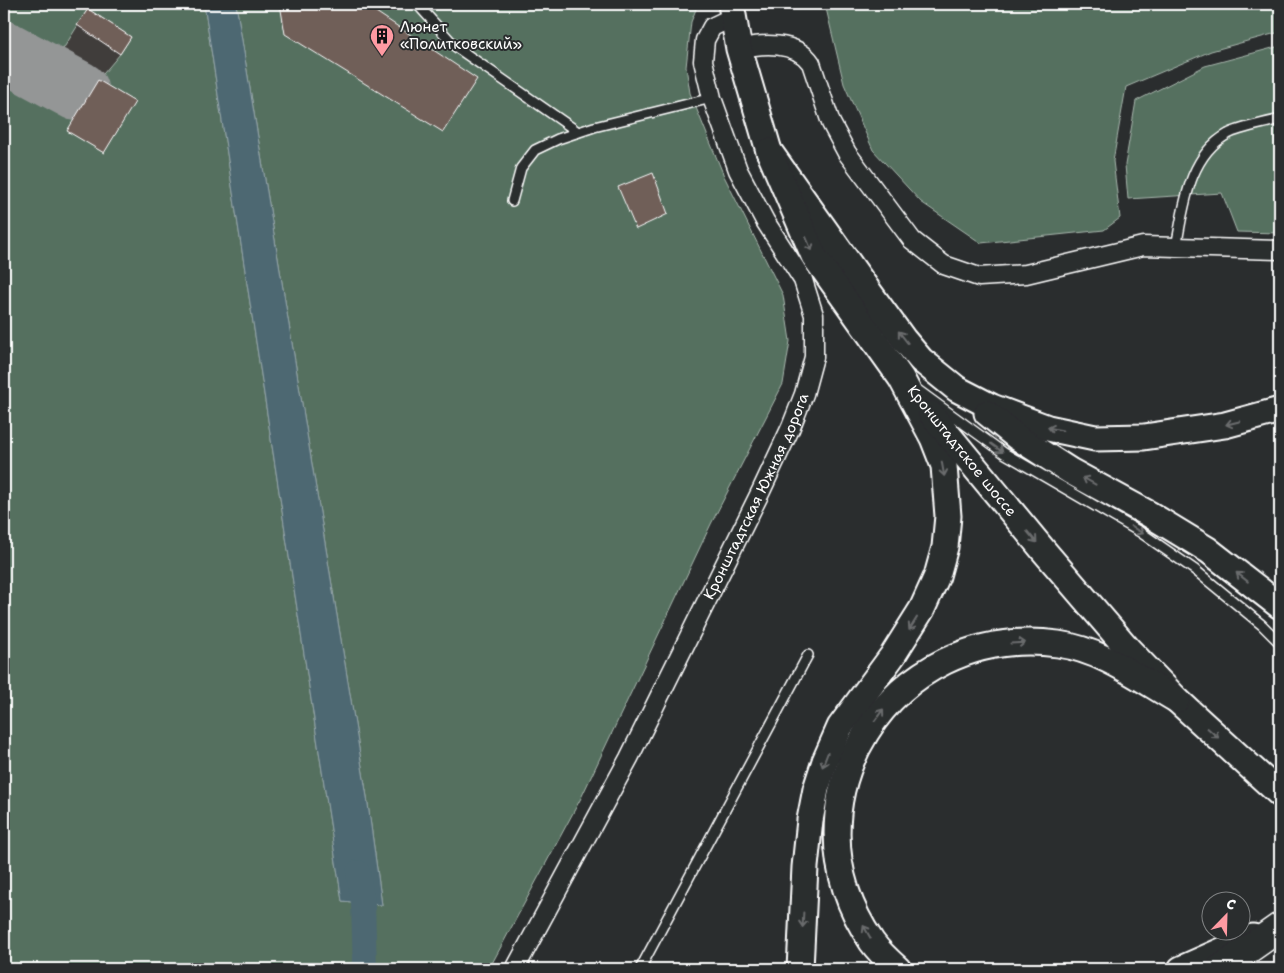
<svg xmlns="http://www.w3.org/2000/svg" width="1284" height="973" viewBox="0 0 1284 973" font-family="'Shantell Sans',sans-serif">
<rect width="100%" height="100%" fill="#2a2d2e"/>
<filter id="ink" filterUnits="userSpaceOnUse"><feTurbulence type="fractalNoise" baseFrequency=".02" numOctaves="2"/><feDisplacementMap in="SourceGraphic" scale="10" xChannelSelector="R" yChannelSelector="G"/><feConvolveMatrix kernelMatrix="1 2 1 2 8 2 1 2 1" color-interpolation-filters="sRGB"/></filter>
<g filter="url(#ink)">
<polygon fill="#3f3c3b" points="4,4 112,4 158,41 135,102 104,153 4,165"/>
<g fill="#54705f" stroke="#aab8af">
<polygon points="4,4 204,4 342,901 382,905 367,797 236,4 698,4 691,22 686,67 690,93 724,176 783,295 790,341 783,384 711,524 581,798 489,969 4,969 4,62 81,108 68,131 104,153 134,102 98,80 120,54 131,37 88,9 60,54 50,58 27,57 4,44"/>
<polygon points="825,4 1280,4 1280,32 1211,51 1126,87 1113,161 1120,218 1104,230 981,243 921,202 873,150 844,84"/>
<polygon points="1280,46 1280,233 1237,232 1222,193 1128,199 1125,165 1136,101 1205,66"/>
</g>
<polygon fill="#4d6872" stroke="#94a4aa" points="204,4 236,4 367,797 382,905 342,901"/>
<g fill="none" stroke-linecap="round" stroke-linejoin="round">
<polyline stroke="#4d6872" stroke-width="24" points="358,872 363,903 365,969"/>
<polyline stroke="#949696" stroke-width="61" points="4,51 78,91"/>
</g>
<g fill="#705e59" stroke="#fff">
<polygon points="280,4 364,4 477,79 443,132 285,34"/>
<polygon points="88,9 131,37 120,54 77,25"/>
<polygon points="98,80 135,102 104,153 67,131"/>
<polygon points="653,173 668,214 636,229 618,187"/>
</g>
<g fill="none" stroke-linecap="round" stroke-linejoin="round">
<g stroke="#fff" stroke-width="12">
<g id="lane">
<polyline points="417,4 456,47 578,132"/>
<polyline points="512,201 521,168 535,150 558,139 594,127 712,98"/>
<path d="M1176 247C1184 207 1188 156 1228 134 1238 128 1267 123 1280 119"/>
<polyline points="915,388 1004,453 1140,532 1195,570 1262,625 1280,643"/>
<polyline points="640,969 808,655"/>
</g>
</g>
<g stroke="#fff" stroke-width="21">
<g id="street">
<path d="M739 49C762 43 796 41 811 63L831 123 847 153 912 240 944 265 979 277 1026 274 1143 246 1280 250"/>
<path id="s1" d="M515 969 629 758 761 491 791 427 804 394 814 357V315L803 280 765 221 738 170 712 98 703 61 705 40 712 27 733 17"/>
</g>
</g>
<g stroke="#fff" stroke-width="29">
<g id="secondary">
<polyline points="731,4 739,49 769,151 869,292 904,340 921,360 957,389 992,407 1048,428 1095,438 1144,437 1225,425 1280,410"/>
<polyline points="769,151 814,256 901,378 933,438 944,466 948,516 945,547 937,576 922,609 893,655 840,727 825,761 816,789 810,820 805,867 800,969"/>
<polyline points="987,413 1017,437 1070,471 1149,514 1208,550 1280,606"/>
<polyline points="931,414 1044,551 1128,649 1177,700 1280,794"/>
<path d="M898 969C889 961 879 952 872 942 776 803 891 621 1058 644 1102 650 1139 678 1177 700"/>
<polyline points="1181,969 1253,937"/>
</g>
</g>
<g stroke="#fff" stroke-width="31">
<polyline id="highway" points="1220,969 1280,927"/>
</g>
<use href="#lane" stroke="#2a2d2e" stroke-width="9"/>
<use href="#street" stroke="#2a2d2e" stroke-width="18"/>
<use href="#secondary" stroke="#2a2d2e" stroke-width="25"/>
<use href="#highway" stroke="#2a2d2e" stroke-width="28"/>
</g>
<defs><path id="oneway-shaft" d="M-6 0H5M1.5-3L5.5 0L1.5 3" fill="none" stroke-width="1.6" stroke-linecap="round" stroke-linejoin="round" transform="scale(1.25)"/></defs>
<g stroke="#6a6c6d">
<use href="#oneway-shaft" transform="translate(809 244) rotate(67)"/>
<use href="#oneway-shaft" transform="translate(903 337) rotate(-128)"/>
<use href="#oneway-shaft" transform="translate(1233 423) rotate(166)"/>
<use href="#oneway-shaft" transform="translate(1055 429) rotate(-168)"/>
<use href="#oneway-shaft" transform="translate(997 448) rotate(36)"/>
<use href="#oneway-shaft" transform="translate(943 469) rotate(80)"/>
<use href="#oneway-shaft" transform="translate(1089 481) rotate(-151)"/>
<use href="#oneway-shaft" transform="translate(1137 530) rotate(31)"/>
<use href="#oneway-shaft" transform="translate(1032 537) rotate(50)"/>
<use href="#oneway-shaft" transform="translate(1242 577) rotate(-142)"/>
<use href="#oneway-shaft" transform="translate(913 624) rotate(122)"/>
<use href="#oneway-shaft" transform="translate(1018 643) rotate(-3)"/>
<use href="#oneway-shaft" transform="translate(879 715) rotate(-54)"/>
<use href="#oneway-shaft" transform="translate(1213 733) rotate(42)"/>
<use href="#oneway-shaft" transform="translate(825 760) rotate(111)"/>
<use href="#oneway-shaft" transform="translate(803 920) rotate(93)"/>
<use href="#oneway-shaft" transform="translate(867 932) rotate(-120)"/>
</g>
</g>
<defs>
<g id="building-pin" transform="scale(1.25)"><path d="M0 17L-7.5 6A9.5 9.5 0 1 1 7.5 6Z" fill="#ff9aa2" stroke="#2a2d2e"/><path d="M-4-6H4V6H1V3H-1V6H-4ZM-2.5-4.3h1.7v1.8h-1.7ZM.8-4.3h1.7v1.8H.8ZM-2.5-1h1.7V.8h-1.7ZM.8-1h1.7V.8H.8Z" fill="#111"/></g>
</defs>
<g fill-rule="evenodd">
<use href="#building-pin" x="382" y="36"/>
</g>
<g text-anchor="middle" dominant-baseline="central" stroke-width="4" stroke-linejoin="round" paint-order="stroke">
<g font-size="15" fill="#fff" stroke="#2a2d2e" text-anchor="start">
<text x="400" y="27">Люнет<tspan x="400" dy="17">«Политковский»</tspan></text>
</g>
<g font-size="15" fill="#fff" stroke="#2a2d2e">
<text transform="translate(962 451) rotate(51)">Кронштадтское шоссе</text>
<text stroke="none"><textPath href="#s1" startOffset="531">Кронштадтская Южная дорога</textPath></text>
</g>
</g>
<rect width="1284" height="973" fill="none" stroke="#2a2d2e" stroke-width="20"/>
<rect x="10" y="10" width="1264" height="953" fill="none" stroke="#fff" stroke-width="2" filter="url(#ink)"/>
<g transform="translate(1226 916) rotate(23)"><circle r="24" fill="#2a2d2e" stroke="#7f8182"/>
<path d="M0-4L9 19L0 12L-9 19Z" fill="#ff9aa2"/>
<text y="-8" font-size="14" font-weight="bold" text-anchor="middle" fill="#ffffff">С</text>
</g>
</svg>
